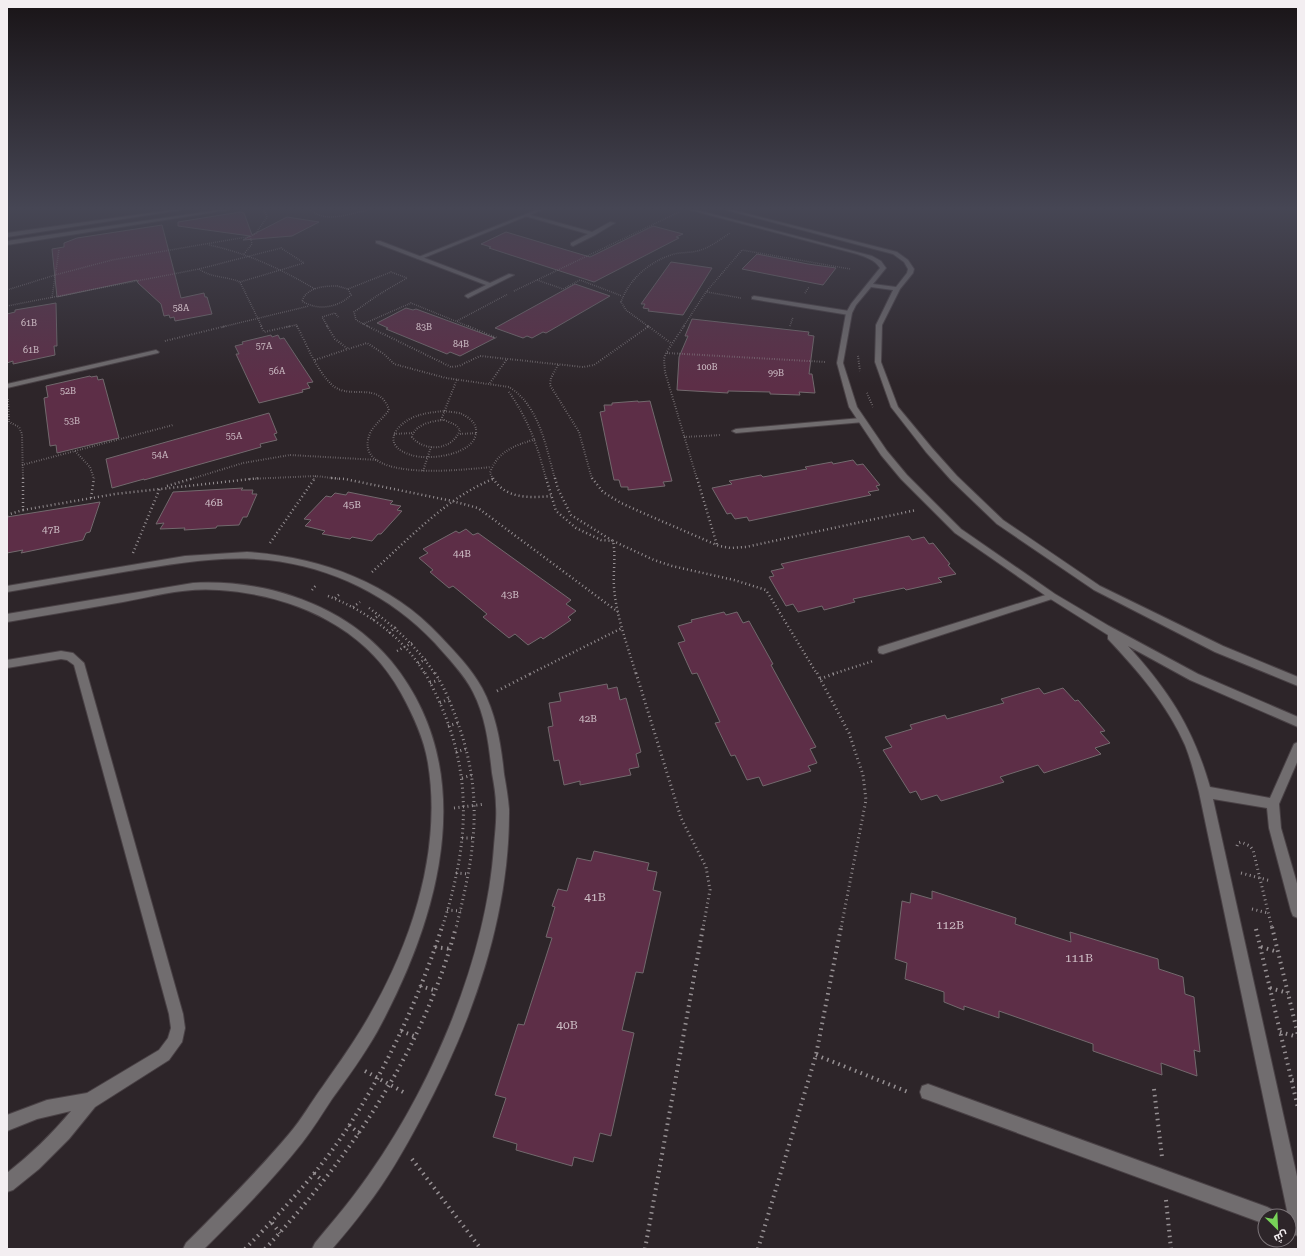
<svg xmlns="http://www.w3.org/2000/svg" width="1305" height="1256" viewBox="0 0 1305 1256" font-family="'Roboto Serif',Cairo,serif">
<rect width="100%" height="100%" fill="#2d2529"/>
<g fill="#5d2e47" stroke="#72696d">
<polygon points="240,212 244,213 252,235 287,217 319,222 292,236 243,240 250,236 178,226 178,222"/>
<polygon points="162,225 181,298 204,293 205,297 207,297 212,314 175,321 174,317 170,318 169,315 164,316 161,304 138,283 137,280 57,297 52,249 64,247 64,243 77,238"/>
<polygon points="653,226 683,234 676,237 679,238 594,282 489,248 491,247 481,244 506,232 590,257"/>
<polygon points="757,254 808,264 836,268 823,285 742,269"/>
<polygon points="671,262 712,268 683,315 648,311 649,309 643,308 645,304 641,304"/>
<polygon points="575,284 610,296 546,333 543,332 532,338 527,336 523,338 495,328"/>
<polygon points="56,303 57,346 54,346 55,355 13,364 13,361 7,363 7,314 15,312 15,310"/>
<polygon points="406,308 413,310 416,309 495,338 460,356 450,352 447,354 386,329 388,328 377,323"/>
<polygon points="692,319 809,332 808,335 814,336 809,374 812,374 815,393 799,392 800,395 770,394 770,392 728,391 728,393 677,390 679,357 688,336 685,336"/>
<polygon points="271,335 272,337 278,335 280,339 284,338 313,382 307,383 310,388 302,390 303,392 259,403 236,354 239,354 235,346 243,344 242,342"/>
<polygon points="90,376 91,377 97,376 98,380 103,379 119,438 57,453 56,445 50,446 44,398 48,397 46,386"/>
<polygon points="638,401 638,402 650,401 672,481 663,482 665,486 628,490 628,487 621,487 619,480 614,480 600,412 605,411 604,405 612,405 612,403"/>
<polygon points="269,413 277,433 274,434 277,440 260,444 261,447 240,453 144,480 144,479 112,488 106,459"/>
<polygon points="853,460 857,465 863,464 880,485 876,486 879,490 868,492 871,495 749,521 747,517 735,519 731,513 727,514 712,488 732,484 729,481 761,475 763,477 807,469 805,467 832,462 833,464"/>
<polygon points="243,488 241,490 253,490 252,494 257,494 247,517 243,517 239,525 217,526 216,528 184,530 185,528 160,529 164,523 156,524 173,492"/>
<polygon points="348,492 393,501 390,504 401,506 397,510 402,511 381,534 378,534 372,541 352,537 350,539 322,534 325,531 305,526 311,520 304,519 326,496 331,497 335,493 346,495"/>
<polygon points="100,502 90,532 86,533 83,540 21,553 23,550 7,553 7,517"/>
<polygon points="466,529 473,535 478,533 571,600 566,604 576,611 568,617 571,620 543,639 541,637 528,645 515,634 509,638 483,617 487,614 453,586 449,588 430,572 433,570 419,558 428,553 423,549 456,531 459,533"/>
<polygon points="909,536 912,540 924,537 929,544 933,543 950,564 948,565 956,574 938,578 942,582 906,590 904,588 853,599 855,602 824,610 822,606 798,612 793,604 786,606 769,577 774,576 771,571 784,568 781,564"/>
<polygon points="724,612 726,615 737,612 743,623 749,621 773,664 771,665 816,747 810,749 817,763 808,766 811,771 763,786 759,777 747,780 735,755 731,756 715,723 720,722 697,673 692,674 678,643 685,641 678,626 692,622 691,620"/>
<polygon points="607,684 608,689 617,687 620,700 626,698 641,752 636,754 639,767 629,769 631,775 580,785 580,781 564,785 559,760 554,761 548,727 553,726 549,703 561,701 559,693"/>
<polygon points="1039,688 1044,694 1063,688 1075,701 1078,700 1105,731 1100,732 1110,743 1095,748 1101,754 1044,773 1038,765 1000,777 1004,782 941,801 937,795 921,800 916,791 910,793 883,750 892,747 885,737 912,729 910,725 945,715 947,719 1004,703 1001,699"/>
<polygon points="594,851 649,863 647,870 657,872 653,890 661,892 643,973 636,972 622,1030 634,1033 611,1136 600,1133 593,1162 574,1157 572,1166 516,1150 517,1144 493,1137 506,1098 495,1095 518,1024 524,1025 552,938 546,937 555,907 552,906 558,889 567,891 577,858 591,861"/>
<polygon points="932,891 1016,918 1015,924 1071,942 1070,932 1158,959 1159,969 1183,977 1185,994 1194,997 1200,1052 1194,1050 1197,1076 1161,1063 1162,1075 1093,1051 1093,1044 999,1011 999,1018 964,1006 964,1010 944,1002 944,992 905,979 907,963 895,959 902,901 910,903 911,893 932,899"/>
</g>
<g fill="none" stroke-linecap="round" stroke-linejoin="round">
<g stroke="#494145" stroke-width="2">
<g id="service">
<polygon points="527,214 592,232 610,222 615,223 595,235 573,246 571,245 571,243 588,234 525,216"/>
<polygon points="376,241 380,241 490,283 509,274 514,275 468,298 465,296 466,295 486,285 376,243"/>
<polygon points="754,296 849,311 852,313 849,315 752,299 752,297"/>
<polygon points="156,350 159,352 158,353 7,388 7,384"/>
<polygon points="861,418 865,420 864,422 736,433 732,431 736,429"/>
<polygon points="1052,593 1057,596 1055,598 883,654 879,653 878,650 879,647"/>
<polygon points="928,1084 1267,1207 1273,1210 1276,1216 1265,1216 1265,1224 928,1100 922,1098 920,1092 922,1086"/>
<polygon points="1289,1215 1298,1218 1298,1236 1289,1233 1289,1216 1287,1216"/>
</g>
</g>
<g stroke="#494145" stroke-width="2">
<g id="minor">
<polygon points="171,210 181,210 7,237 7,233"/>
<polygon points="218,210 228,210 7,245 7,241"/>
<polygon points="536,210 542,210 421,259 416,258"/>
<path d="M690 210H697L872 256 881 261 886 268 873 284 896 287 907 273 908 269 904 262 893 254 726 210H733L897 252 908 260 914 269 913 273 900 289 882 325 881 362 898 407 932 448 957 476 1003 520 1100 586 1223 646 1298 677V686L1215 652 1094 590 997 524 951 480 926 452 891 407 875 362 876 325 893 290 871 287 856 305 852 313 843 363 857 407 887 451 907 475 961 529 1055 594 1109 626 1198 674 1298 717V727L1190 680 1128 646C1169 691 1193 728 1210 787L1270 798 1294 744 1298 742V760L1279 804 1281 828 1298 887V918L1293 916 1291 911 1269 828 1267 808 1213 799 1298 1181V1229L1292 1226 1289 1220 1199 792C1195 776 1191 760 1185 745 1167 704 1138 671 1108 639V635L1049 598 955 533 901 479 881 455 849 407 837 363 846 313 851 304 880 268C875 260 866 257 857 254Z"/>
<path d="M247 552C319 557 390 582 440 636 455 652 471 668 482 688 496 714 501 744 504 774 506 785 508 797 509 809 510 918 471 1025 420 1120 404 1150 387 1180 366 1207 355 1222 344 1235 332 1249H312L315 1243C328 1227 342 1211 354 1195 426 1101 486 964 494 846 495 833 497 819 496 806 496 795 494 784 492 773 489 746 486 717 473 692 464 674 448 658 435 643 391 596 332 567 268 560 221 555 174 564 129 571 88 578 47 585 7 592V586L185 556Z"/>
<path d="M193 583C265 579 344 604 391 661 482 772 439 918 377 1032 364 1055 348 1077 332 1099 322 1114 313 1129 302 1143 272 1181 238 1215 204 1249H183L186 1243C221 1208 257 1172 289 1134 302 1119 311 1102 323 1086 336 1067 350 1048 362 1028 409 951 443 854 428 763 424 738 413 715 401 693 365 626 292 595 219 590 186 587 155 596 123 602 85 609 46 615 7 622V614Z"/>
<path d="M61 651 73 653 84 663 183 1014 185 1028 182 1042 169 1060 95 1107 69 1139 39 1169 13 1190 7 1192V1173C30 1155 52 1134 71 1111L37 1119 7 1131V1115L47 1100 87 1093 159 1050 168 1038 171 1028 169 1014 74 665 67 660 61 659 7 668V660Z"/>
</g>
</g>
<g stroke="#969093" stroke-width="1.5" stroke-dasharray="0.5 1.5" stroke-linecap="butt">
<path d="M311 210C326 224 351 213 368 210"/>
<path d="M209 245C247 253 281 269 315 289"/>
<polyline points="244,254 252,244 250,236"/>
<path d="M199 269C211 278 226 276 240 282L262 327"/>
<polyline points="537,280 563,289 580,280 622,296"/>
<path d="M337 286 348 289 351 295C338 308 317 311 302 301 307 287 324 286 337 286Z"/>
<polyline points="348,289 391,272 407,278 378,295 354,312 356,320 369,327"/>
<polyline points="7,290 55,275 112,260 252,236 256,233 267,217 264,210"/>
<polyline points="514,291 679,212"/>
<polyline points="707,292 741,298"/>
<polyline points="805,293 809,287"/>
<polyline points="52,298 59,249"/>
<polyline points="7,306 199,269 281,248 304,263 240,282"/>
<polyline points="457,321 508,294"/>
<polyline points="363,324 411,303 470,327"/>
<polyline points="790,326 793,317"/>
<polyline points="222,327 309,306"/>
<polyline points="286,327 296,325 297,327"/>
<polyline points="328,327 322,317 335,313 339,318"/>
<polyline points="647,327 649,326"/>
<path d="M649 327 626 310 621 302C629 279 650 261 674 254 683 252 692 253 701 250 712 246 721 239 730 233"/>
<polyline points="683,327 706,292 742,250 850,269"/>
</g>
<g stroke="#969093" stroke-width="2" stroke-dasharray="0.5 2" stroke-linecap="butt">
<polyline points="261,326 264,332 291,326"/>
<path d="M297 326C307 345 316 369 331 384 349 402 379 379 389 410 382 420 370 427 368 440 360 483 469 469 491 467"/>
<path d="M327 326 335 339 348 349 367 343 384 354 394 364 446 378 509 387C539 405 546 447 555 479"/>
<polyline points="367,326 451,367 459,366 480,356 583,367 594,365 649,326"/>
<polyline points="468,326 497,338"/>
<polyline points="648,326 672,344"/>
<polyline points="684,326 666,353 664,359 665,372 697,479"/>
<polyline points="165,341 226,326"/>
<polyline points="667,353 826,362"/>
<polyline points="858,356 860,371"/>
<polyline points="315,360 348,349"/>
<polyline points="558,365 551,378 550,385 579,432 592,479"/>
<polyline points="490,383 507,359"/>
<path d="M509 392C528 419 538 447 546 479"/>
<polyline points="867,393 873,407"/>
<polyline points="8,399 9,422 19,427 22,434 23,479"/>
<path d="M444 411C450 412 457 412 462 414 468 417 475 422 476 429 479 455 428 461 411 455 382 446 393 426 414 417 424 413 434 412 444 411Z"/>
<polyline points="441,420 457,379"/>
<path d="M444 420 456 425 460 430C453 450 425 453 412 437 415 424 432 421 444 420Z"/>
<polyline points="394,434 413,433"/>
<polyline points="460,434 477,433"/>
<polyline points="684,437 721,435"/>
<polyline points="75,451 90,467 94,479"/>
<polyline points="22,465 173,425"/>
<polyline points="423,471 431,447"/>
<polyline points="191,479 243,463 290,455 378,460"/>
<polyline points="248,479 316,476"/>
<polyline points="314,479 316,476 340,479"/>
<path d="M493 479 490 473C497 451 516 445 536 439"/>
</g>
<g stroke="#969093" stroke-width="2.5" stroke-dasharray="1 3" stroke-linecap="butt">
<polyline points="23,478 23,510 115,494 260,478"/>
<polyline points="331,478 345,479 452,501 478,508 618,612"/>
<path d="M493 478C505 499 530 498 551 496"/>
<polyline points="546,478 556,511 576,528 601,540 613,541 654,560 672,566 734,580 766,590 817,674"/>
<path d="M555 478 558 489 571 515 613 541C616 556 613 572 614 587 616 616 628 647 636 674"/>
<polyline points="592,478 603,492 621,503 643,513 719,546 731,548 746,547 916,510"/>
<polyline points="697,478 717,545"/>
<polyline points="167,486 194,478"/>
<polyline points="91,498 94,478"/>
<polyline points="7,515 23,510"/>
<polyline points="270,543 315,478"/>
<polyline points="133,553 160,488"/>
<path d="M372 572C410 538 446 498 493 479"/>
<polyline points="312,590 317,584"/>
<path d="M328 596C367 611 404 638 425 674"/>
<polyline points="335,598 341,593"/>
<polyline points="353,607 360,602"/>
<path d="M369 608C395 627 417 647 435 674"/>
<polyline points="373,620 379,615"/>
<polyline points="389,633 396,627"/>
<polyline points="397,651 412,643"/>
<polyline points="418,663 427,659"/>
<polyline points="530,674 622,628"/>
<polyline points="833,674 873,661"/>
</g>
<g stroke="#969093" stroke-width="3" stroke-dasharray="1 3.5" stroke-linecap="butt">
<path d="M425 673C474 761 472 835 442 928"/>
<path d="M435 673C446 690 453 709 460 729 484 801 474 856 456 928"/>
<polyline points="636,673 681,818 706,867 710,890 703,928"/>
<polyline points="817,673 849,733 863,775 866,800 841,928"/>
<polyline points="820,679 836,673"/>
<polyline points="430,683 439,680"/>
<polyline points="497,691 532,673"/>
<polyline points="440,703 449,699"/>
<polyline points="448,726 458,723"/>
<polyline points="456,752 466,749"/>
<polyline points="462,778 472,775"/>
<polyline points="454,808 485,804"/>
<polyline points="462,838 473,838"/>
<polyline points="1237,846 1238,843 1241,842 1250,846 1253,850 1272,928"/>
<polyline points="456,873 469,874"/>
<polyline points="1241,873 1271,881"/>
<polyline points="1252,909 1268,913"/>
<polyline points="447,910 461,911"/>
</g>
<g stroke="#969093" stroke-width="4" stroke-dasharray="1.5 4.5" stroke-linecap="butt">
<polyline points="1272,927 1298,1035"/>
<polyline points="1256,929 1298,1108"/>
<polyline points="435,947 450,949"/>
<polyline points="1261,947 1278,952"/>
<polyline points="420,986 434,990"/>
<polyline points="1270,988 1288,993"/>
<polyline points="401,1031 414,1036"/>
<polyline points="1280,1032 1298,1037"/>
<polyline points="816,1055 908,1092"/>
<polyline points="365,1071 405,1093"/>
<polyline points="1292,1080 1298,1082"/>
<polyline points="1154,1089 1162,1157"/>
<polyline points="349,1125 360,1134"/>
<polyline points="412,1159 481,1249"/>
<polyline points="314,1173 323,1181"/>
<polyline points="1166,1200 1171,1249"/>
<polyline points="272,1223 280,1233"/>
<path d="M245 1249C283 1210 321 1170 350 1124 389 1064 420 995 442 927"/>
<path d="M265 1249C351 1156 423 1051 456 927"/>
<polyline points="645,1249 703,927"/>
<polyline points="758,1249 816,1055 841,927"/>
</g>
<use href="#service" fill="#716d6f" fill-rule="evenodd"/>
<use href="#minor" fill="#716d6f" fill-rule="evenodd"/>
</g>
<linearGradient id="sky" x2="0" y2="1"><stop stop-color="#191417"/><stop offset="0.54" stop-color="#464654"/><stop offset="1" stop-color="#464654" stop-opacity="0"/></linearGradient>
<rect width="1305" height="386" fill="url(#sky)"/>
<g text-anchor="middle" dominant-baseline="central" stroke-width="3" stroke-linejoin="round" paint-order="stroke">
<g font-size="9" fill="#cebec6">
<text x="181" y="308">58A</text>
<text x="29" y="323">61B</text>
<text x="424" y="327">83B</text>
<text x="461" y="344">84B</text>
<text x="264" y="346">57A</text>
<text x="31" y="350">61B</text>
<text x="707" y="367">100B</text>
<text x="277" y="371">56A</text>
<text x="776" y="373">99B</text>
<text x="68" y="391">52B</text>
<text x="72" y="421">53B</text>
<text x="234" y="436">55A</text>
<text x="160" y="455">54A</text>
</g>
<g font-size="10" fill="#cebec6">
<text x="214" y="502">46B</text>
<text x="352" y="504">45B</text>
<text x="51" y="529">47B</text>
<text x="462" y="553">44B</text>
<text x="510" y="594">43B</text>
<text x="588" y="718">42B</text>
</g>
<g font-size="12" fill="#cebec6">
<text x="595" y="897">41B</text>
<text x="950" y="925">112B</text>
<text x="1079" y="958">111B</text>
<text x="567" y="1025">40B</text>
</g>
</g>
<rect width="1305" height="1256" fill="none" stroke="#f3eef1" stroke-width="16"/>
<g transform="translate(1277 1228) rotate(156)"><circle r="19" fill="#2d2529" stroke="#7c7579"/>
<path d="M0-3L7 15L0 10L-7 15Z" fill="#78d258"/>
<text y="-6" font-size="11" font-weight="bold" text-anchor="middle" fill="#f3eef1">ش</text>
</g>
</svg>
